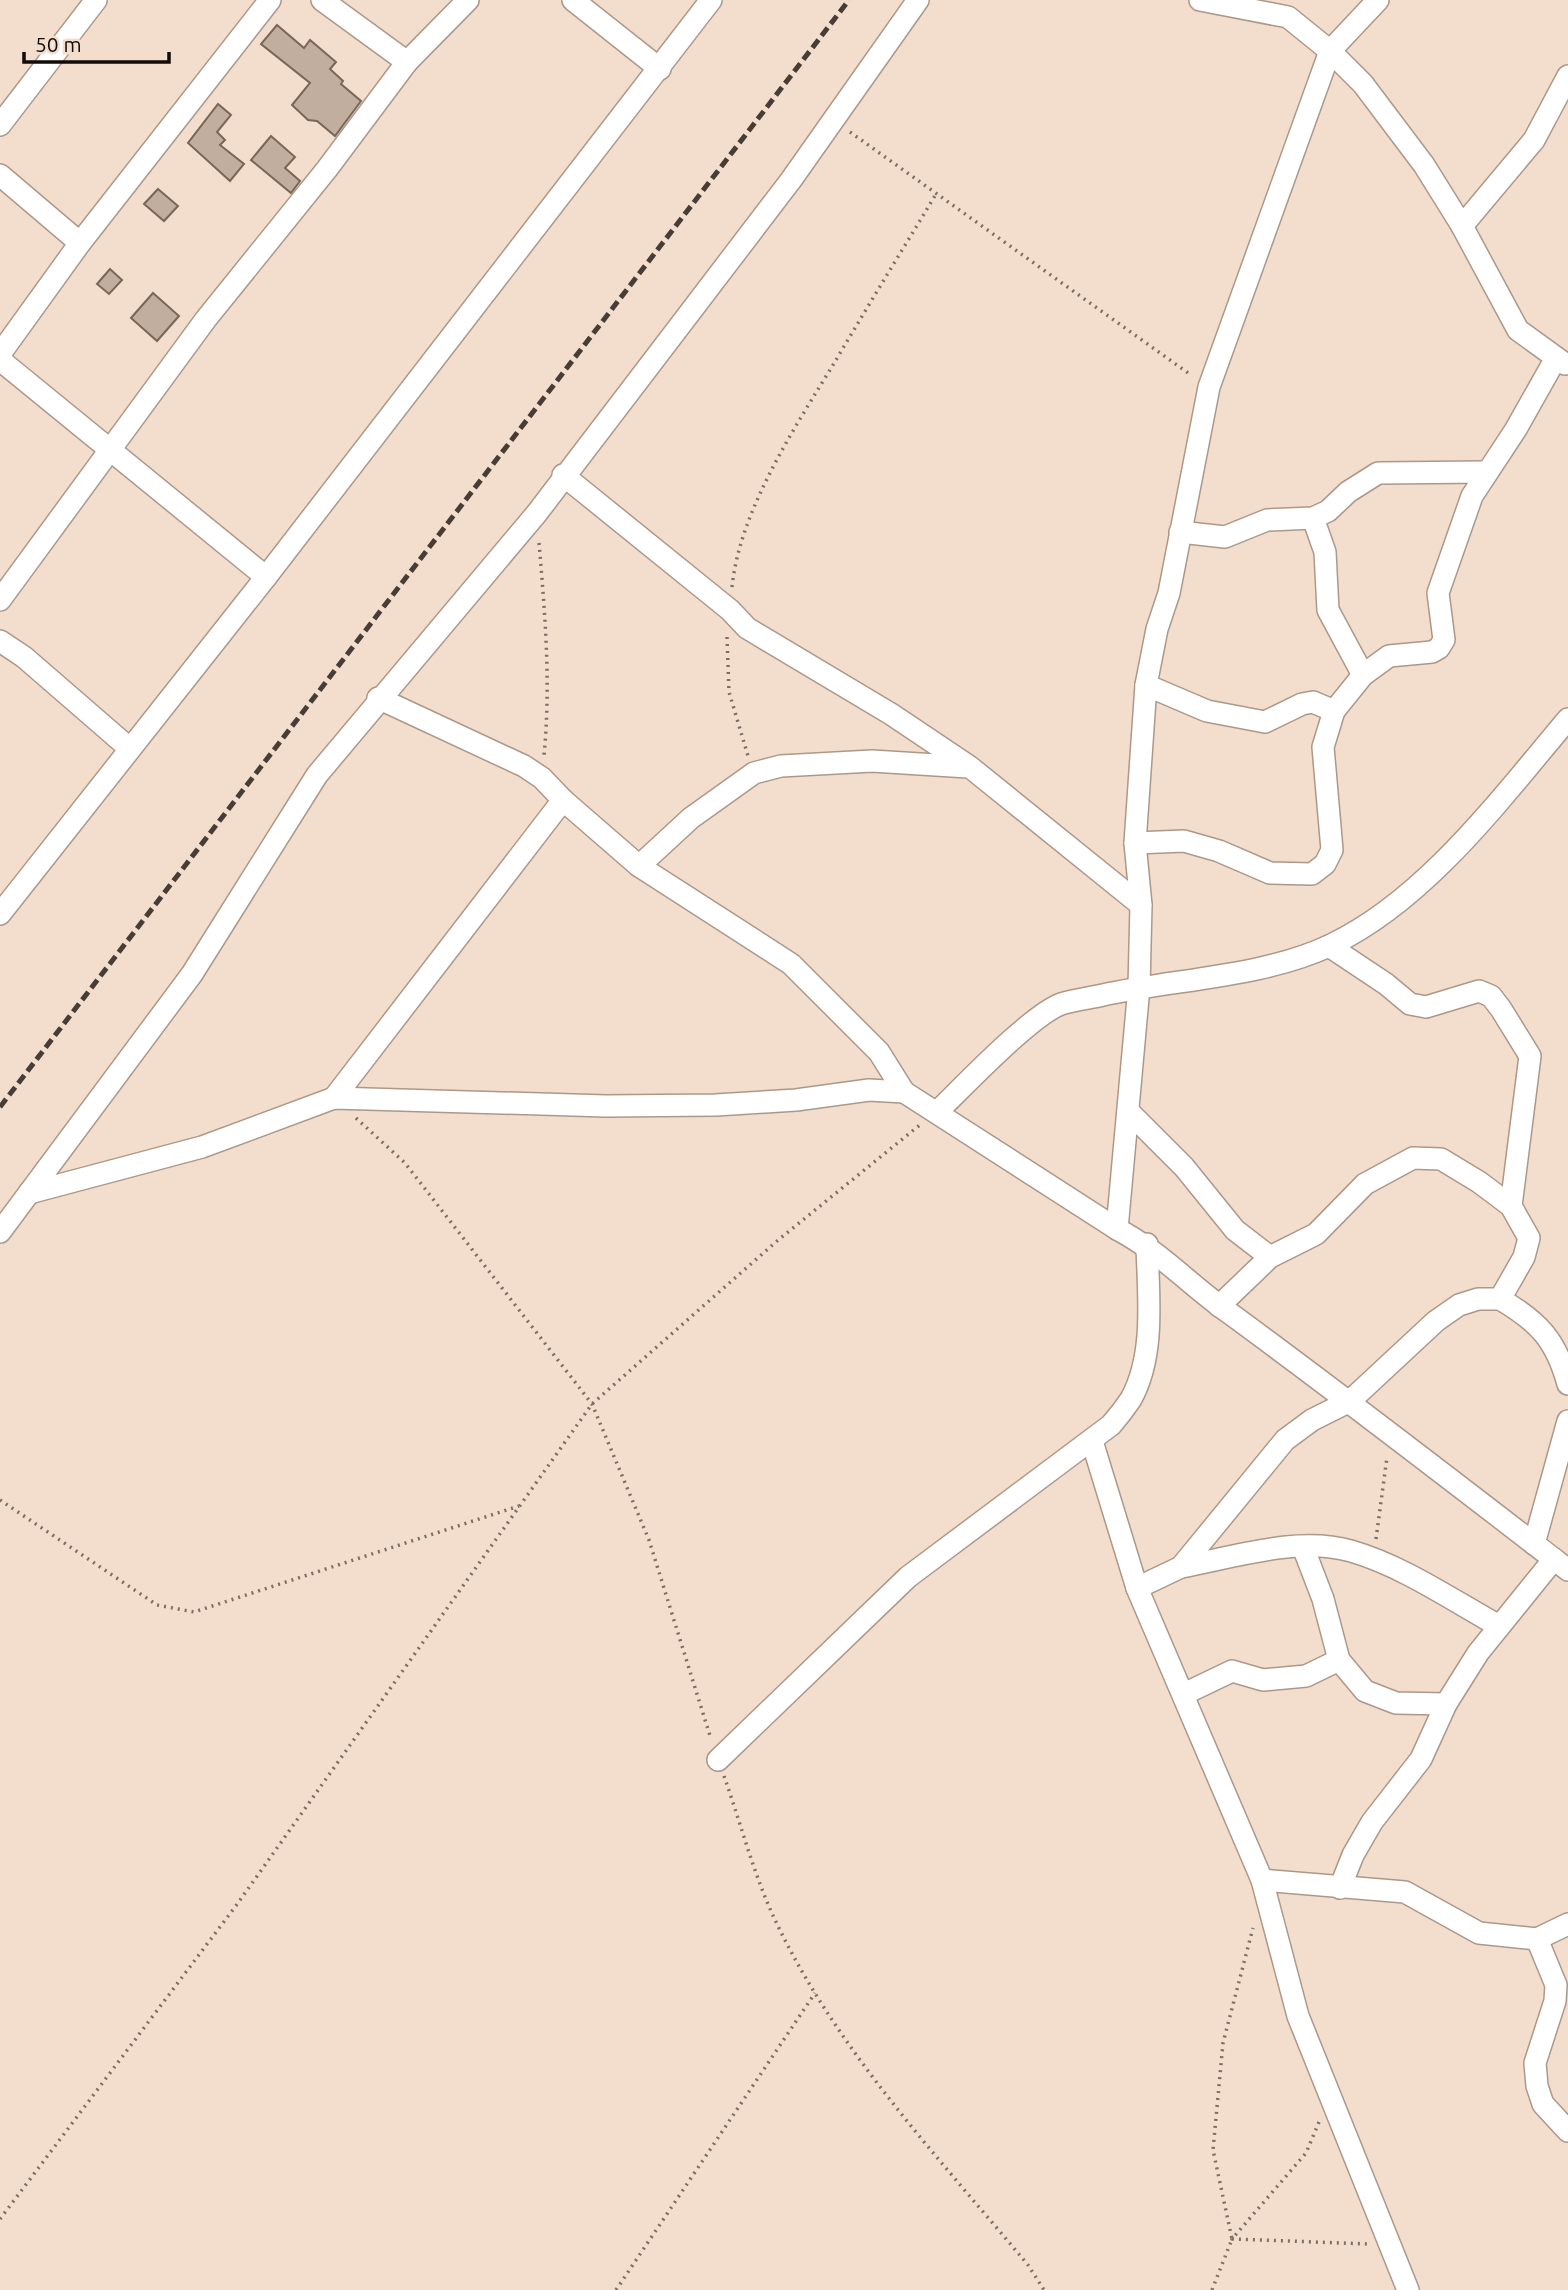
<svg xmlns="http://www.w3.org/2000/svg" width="1568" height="2290" viewBox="0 0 1568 2290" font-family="Ubuntu,sans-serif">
<rect width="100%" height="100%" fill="#f3dece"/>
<g fill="#c2ae9e" stroke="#796658" stroke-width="2">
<polygon points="277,25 304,48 310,40 336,62 330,69 343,81 341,84 361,101 335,136 317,121 308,120 292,105 310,83 261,44"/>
<polygon points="218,104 231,115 217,132 225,140 220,145 244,164 230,181 188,143"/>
<polygon points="271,136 295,157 285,168 300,181 291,193 251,160"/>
<polygon points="158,189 178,206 164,221 144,204"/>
<polygon points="110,269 122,280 109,294 97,284"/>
<polygon points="153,293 179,316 157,341 131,318"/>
</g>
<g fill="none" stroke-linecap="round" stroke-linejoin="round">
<g stroke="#ac9889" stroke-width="24">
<g id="minor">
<polyline points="322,0 407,62"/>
<polyline points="573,0 660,69"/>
<polyline points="1200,0 1288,17 1330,51 1363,84 1424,165 1462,226 1518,330 1565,364"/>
<polyline points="0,125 96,0"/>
<polyline points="0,175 80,243"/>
<polyline points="1462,226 1534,140 1568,76"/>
<polyline points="0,354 80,243 270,0"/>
<polyline points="0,360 266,577"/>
<polyline points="563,475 730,610 747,628 891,714 970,767 1141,905"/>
<polyline points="1313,518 1325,552 1328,610 1363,675"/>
<polyline points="1180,532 1225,537 1267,520 1313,518 1328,511 1348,492 1378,473 1487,472"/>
<polyline points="0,600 206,319 327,169 407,62 468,0"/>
<polyline points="0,641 24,657 129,748"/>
<polyline points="1146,685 1207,711 1265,722 1302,704 1313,702 1334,711"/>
<polyline points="378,698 524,766 542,778 563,800"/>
<polyline points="1135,843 1184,841 1219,851 1270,873 1312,874 1325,864 1332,850 1323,747 1334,711 1363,675 1389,656 1432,652 1439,648 1444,640 1438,593 1472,496 1516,429 1556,358"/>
<polyline points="639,866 691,818 754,773 781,766 872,761 968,767"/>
<polyline points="0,914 266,577 711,0"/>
<polyline points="1329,946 1386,984 1410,1004 1426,1007 1479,991 1491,996 1501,1009 1530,1056 1511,1206"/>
<path d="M334 1098 563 800 639 866 791 964 879 1052 904 1092 1117 1229C1159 1251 1190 1285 1228 1312 1343 1396 1455 1483 1568 1570"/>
<path d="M937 1112C964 1086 1030 1016 1061 1004 1074 1000 1090 998 1103 995 1176 979 1264 977 1331 945 1426 900 1501 798 1568 719"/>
<polyline points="1129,1112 1184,1167 1235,1230 1270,1257"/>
<polyline points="29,1193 202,1147 334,1098 606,1106 716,1105 796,1100 869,1090 904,1092"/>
<polyline points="1117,1229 1139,987 1141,905 1135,843 1146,685 1157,629 1169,593 1209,387 1330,51 1378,0"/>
<polyline points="0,1232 192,974 317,775 537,513 791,180 918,0"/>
<path d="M1500 1299C1539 1322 1556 1340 1568 1384"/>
<polyline points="1092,1441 1137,1588 1262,1880 1298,2016 1408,2290"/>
<polyline points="1534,1544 1568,1421"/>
<polyline points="1303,1547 1323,1599 1339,1660 1365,1691 1396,1703 1446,1704"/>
<path d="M1181 1567C1234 1557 1298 1536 1351 1551 1403 1566 1452 1600 1499 1626"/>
<polyline points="1137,1588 1181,1567 1285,1440 1312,1420 1350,1401 1436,1321 1459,1305 1478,1299 1500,1299 1524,1257 1529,1238 1511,1206 1479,1182 1441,1159 1413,1158 1365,1184 1316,1234 1270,1257 1219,1306"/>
<polyline points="1184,1694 1232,1671 1263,1680 1306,1676 1339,1660"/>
<path d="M718 1760 908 1577 1111 1425C1118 1417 1125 1408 1131 1399 1156 1354 1148 1293 1147 1244"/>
<polyline points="1262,1880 1405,1892 1479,1933 1537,1939"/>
<polyline points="1340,1888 1353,1855 1372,1822 1421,1759 1446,1704 1478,1653 1554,1559"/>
<polyline points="1568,1924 1537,1939 1556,1985 1555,2001 1535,2063 1537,2086 1543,2104 1568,2131"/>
</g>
</g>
<g stroke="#7c6e64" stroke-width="3.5" stroke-dasharray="2 5" stroke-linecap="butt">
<polyline points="850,132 1191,375"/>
<path d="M539 543C545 613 551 684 544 755"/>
<path d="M732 587C740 509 796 426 836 360 869 304 903 249 936 194"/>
<polyline points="727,637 729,692 748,756"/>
<polyline points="356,1118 405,1163 592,1404 649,1540 711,1739"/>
<polyline points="0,1500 157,1605 194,1612 519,1506"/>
<polyline points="1376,1539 1387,1457"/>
<path d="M724 1776C741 1824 754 1876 776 1922 837 2050 938 2157 1028 2265L1044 2290"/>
<polyline points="1319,2122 1306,2153 1232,2239 1369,2244"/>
<polyline points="0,2219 238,1903 592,1404 777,1241 921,1124"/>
<polyline points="616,2290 815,1993"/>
<polyline points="1212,2290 1232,2239 1213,2150 1223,2043 1253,1928"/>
</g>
<use href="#minor" stroke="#fff" stroke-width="21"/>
<polyline stroke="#483d36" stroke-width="5" stroke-dasharray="10 5" stroke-linecap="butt" points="0,1107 849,0"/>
</g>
<path d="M24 52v10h145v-10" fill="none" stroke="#120b06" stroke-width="3.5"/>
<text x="35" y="52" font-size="21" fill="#120b06" stroke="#f3dece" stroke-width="5" paint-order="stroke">50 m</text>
</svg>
